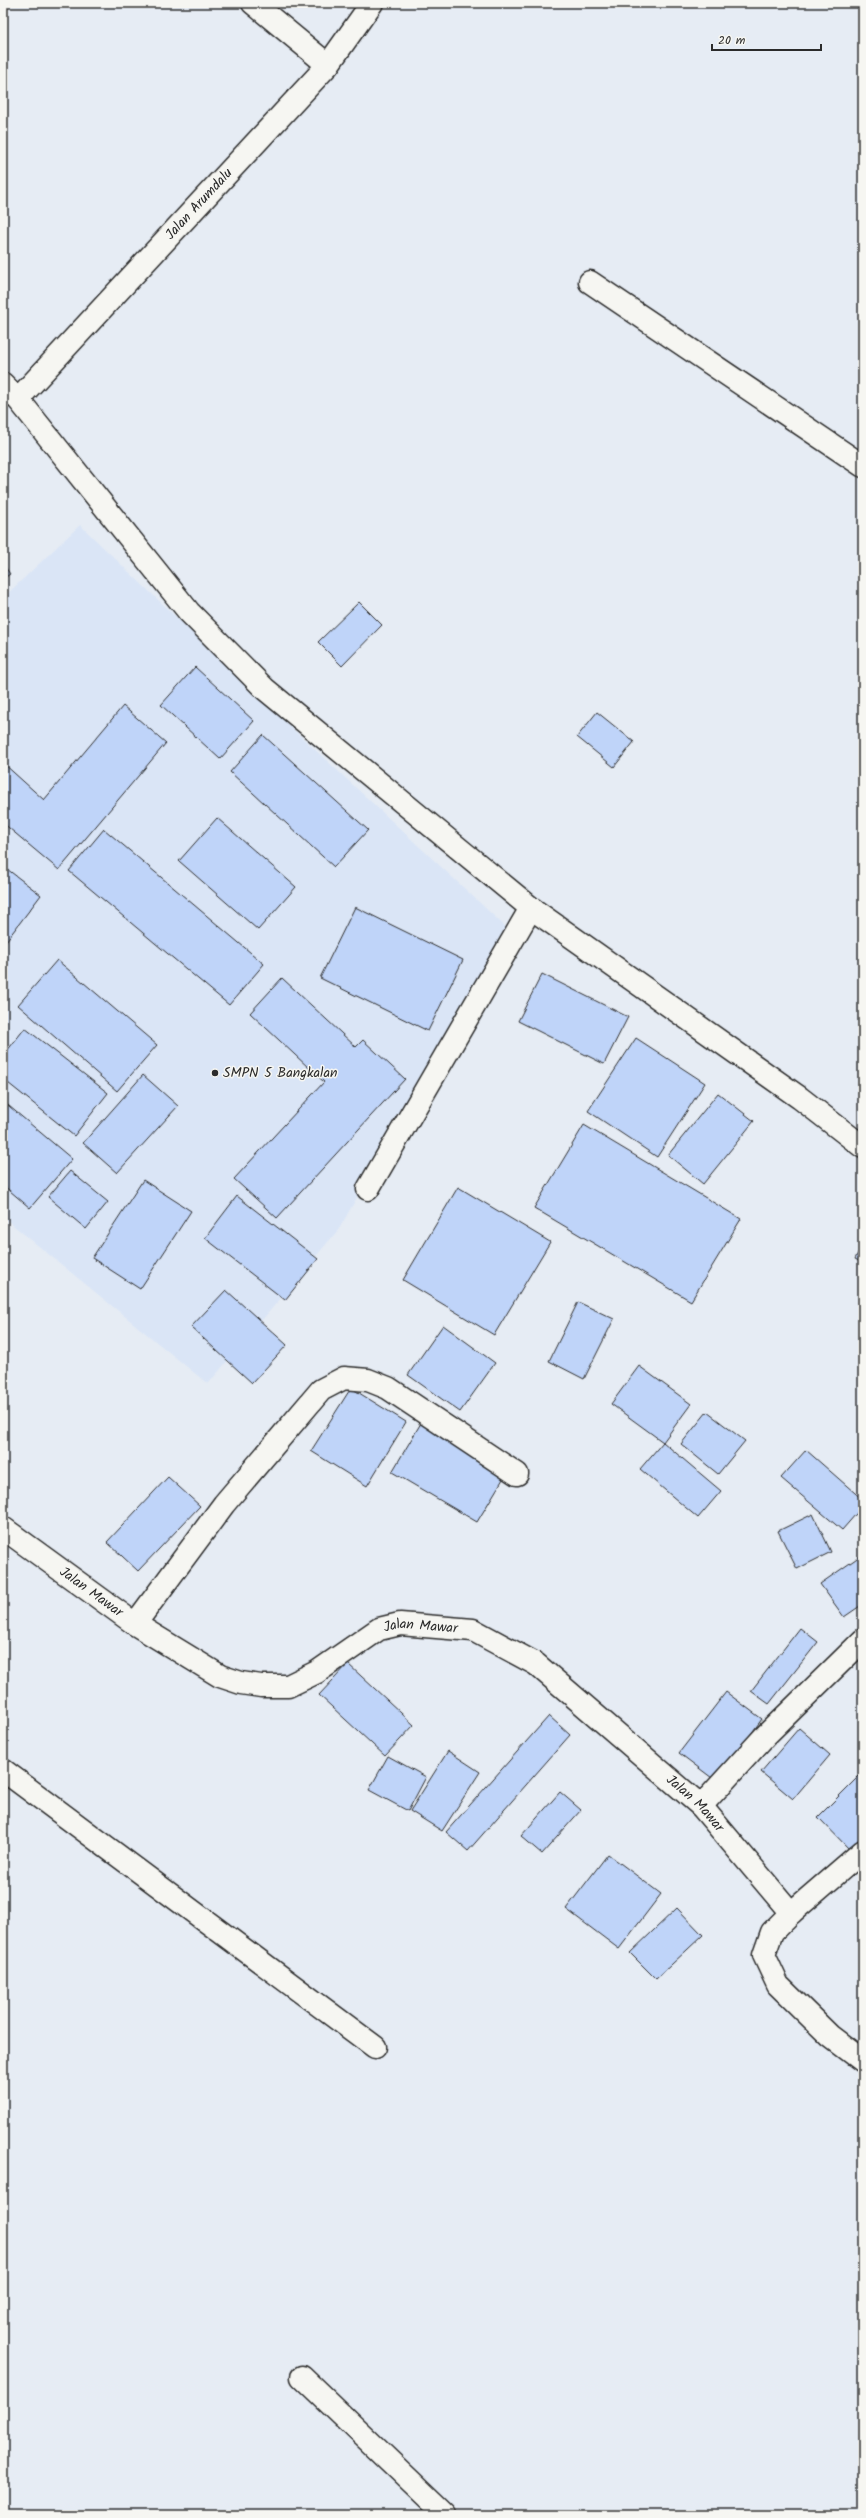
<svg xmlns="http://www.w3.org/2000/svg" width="866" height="2518" viewBox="0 0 866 2518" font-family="Kalam,sans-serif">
<rect width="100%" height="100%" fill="#e6ecf4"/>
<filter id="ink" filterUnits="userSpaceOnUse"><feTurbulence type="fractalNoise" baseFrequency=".025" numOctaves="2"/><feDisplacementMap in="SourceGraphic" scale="8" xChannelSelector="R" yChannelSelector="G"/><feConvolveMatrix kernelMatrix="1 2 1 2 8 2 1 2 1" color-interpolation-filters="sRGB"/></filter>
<g filter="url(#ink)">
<polygon fill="#dae5f6" points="80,525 296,732 509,930 339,1229 208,1384 3,1217 3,598"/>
<g fill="#bfd4f9" stroke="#2b2b2b">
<polygon points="3,564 10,574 3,579"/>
<polygon points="359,602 382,625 342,666 318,642"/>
<polygon points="195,667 254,721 220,759 161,705"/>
<polygon points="123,706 166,743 59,870 3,823 3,763 44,800"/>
<polygon points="597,712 634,742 614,767 577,737"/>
<polygon points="263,735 368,830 334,867 230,772"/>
<polygon points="217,818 296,887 258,930 179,861"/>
<polygon points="104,829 264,964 229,1005 69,871"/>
<polygon points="3,866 41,895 3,945"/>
<polygon points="355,907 463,960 428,1031 320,978"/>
<polygon points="57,960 157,1045 117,1091 18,1005"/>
<polygon points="542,974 628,1017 604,1064 518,1021"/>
<polygon points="282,978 356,1047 363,1040 405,1079 277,1218 234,1179 324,1082 250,1013"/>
<polygon points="25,1028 108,1093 74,1136 3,1079 3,1056"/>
<polygon points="636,1038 705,1083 657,1157 588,1111"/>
<polygon points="143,1075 178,1106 117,1173 83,1143"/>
<polygon points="718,1093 754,1121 703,1184 668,1155"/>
<polygon points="3,1101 72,1159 30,1208 3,1185"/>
<polygon points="584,1125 741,1219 691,1301 534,1208"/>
<polygon points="70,1171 108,1202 86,1229 48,1197"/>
<polygon points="143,1180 191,1211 140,1289 92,1258"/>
<polygon points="458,1187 550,1242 494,1335 403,1280"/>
<polygon points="237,1196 318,1259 285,1300 205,1238"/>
<polygon points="863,1243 863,1263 855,1259"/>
<polygon points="226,1290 287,1345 252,1383 191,1327"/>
<polygon points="578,1302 614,1319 584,1379 549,1361"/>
<polygon points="443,1325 495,1363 460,1412 408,1375"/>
<polygon points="639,1366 691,1404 663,1442 611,1404"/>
<polygon points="351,1388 406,1422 367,1486 311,1451"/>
<polygon points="707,1412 745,1441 718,1474 681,1444"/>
<polygon points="421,1423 506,1474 477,1522 392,1472"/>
<polygon points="663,1442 721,1491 698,1518 640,1469"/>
<polygon points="806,1450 863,1500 863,1506 842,1530 781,1478"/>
<polygon points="168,1477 200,1506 138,1571 107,1542"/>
<polygon points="813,1514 831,1552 797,1569 778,1531"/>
<polygon points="863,1554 863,1604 844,1617 820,1584"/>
<polygon points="800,1628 818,1642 769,1704 751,1691"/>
<polygon points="348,1664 414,1725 385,1756 319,1695"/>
<polygon points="726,1692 762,1719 716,1781 679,1753"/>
<polygon points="549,1716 570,1735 468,1851 446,1832"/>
<polygon points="799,1728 830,1755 793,1799 761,1772"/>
<polygon points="448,1751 480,1772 442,1831 410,1811"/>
<polygon points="388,1756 426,1777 408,1811 369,1790"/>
<polygon points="859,1776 863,1780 863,1838 851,1851 818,1817"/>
<polygon points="560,1792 581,1810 542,1854 521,1836"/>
<polygon points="608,1854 661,1894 619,1949 566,1909"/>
<polygon points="677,1908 703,1935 656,1979 630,1953"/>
</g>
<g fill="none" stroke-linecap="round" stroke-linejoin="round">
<g stroke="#2b2b2b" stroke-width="25">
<g id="street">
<polyline points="253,3 328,65"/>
<polyline points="590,282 863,466"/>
<polyline points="3,384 18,399 189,612 265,689 531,908 800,1098 863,1147"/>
<path id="s1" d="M18 399 328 65 372 3"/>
<polyline points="368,1189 531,908"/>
<path id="s2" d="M3 1528 135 1624 220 1676 241 1683 261 1686H288L317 1672 379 1629 400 1624 473 1630 536 1664 701 1806 791 1913"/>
<polyline points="135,1624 224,1504 321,1390 344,1378 368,1380 388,1388 517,1474"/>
<polyline points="3,1770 375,2047"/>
<polyline points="701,1806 765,1736 863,1640"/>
<polyline points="863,1851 791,1913 772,1932 764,1955 778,1985 830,2036 863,2061"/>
<polyline points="302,2377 446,2515"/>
</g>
</g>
<use href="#street" stroke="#f6f6f2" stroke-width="22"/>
</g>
</g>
<circle fill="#2b2b2b" stroke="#f6f6f2" stroke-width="1.5" cx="215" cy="1073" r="4"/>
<g text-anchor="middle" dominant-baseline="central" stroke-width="3" stroke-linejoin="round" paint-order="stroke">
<g font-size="14" fill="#2b2b2b" stroke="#f6f6f2">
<text stroke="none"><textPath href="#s1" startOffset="266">Jalan Arumdalu</textPath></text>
<text stroke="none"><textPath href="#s2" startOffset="109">Jalan Mawar</textPath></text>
<text stroke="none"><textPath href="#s2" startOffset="482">Jalan Mawar</textPath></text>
<text stroke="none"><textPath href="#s2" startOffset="818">Jalan Mawar</textPath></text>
</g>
<g font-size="14" fill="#2b2b2b" stroke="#f6f6f2" text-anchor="start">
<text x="223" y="1073">SMPN 5 Bangkalan</text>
</g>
</g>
<rect width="866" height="2518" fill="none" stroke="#f6f6f2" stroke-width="16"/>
<rect x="8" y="8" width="850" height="2502" fill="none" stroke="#2b2b2b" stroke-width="1.5" filter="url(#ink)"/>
<path d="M712 44v6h109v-6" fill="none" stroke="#2b2b2b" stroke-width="2"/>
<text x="718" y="44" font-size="12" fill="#2b2b2b" stroke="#f6f6f2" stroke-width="3" paint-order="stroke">20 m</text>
</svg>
